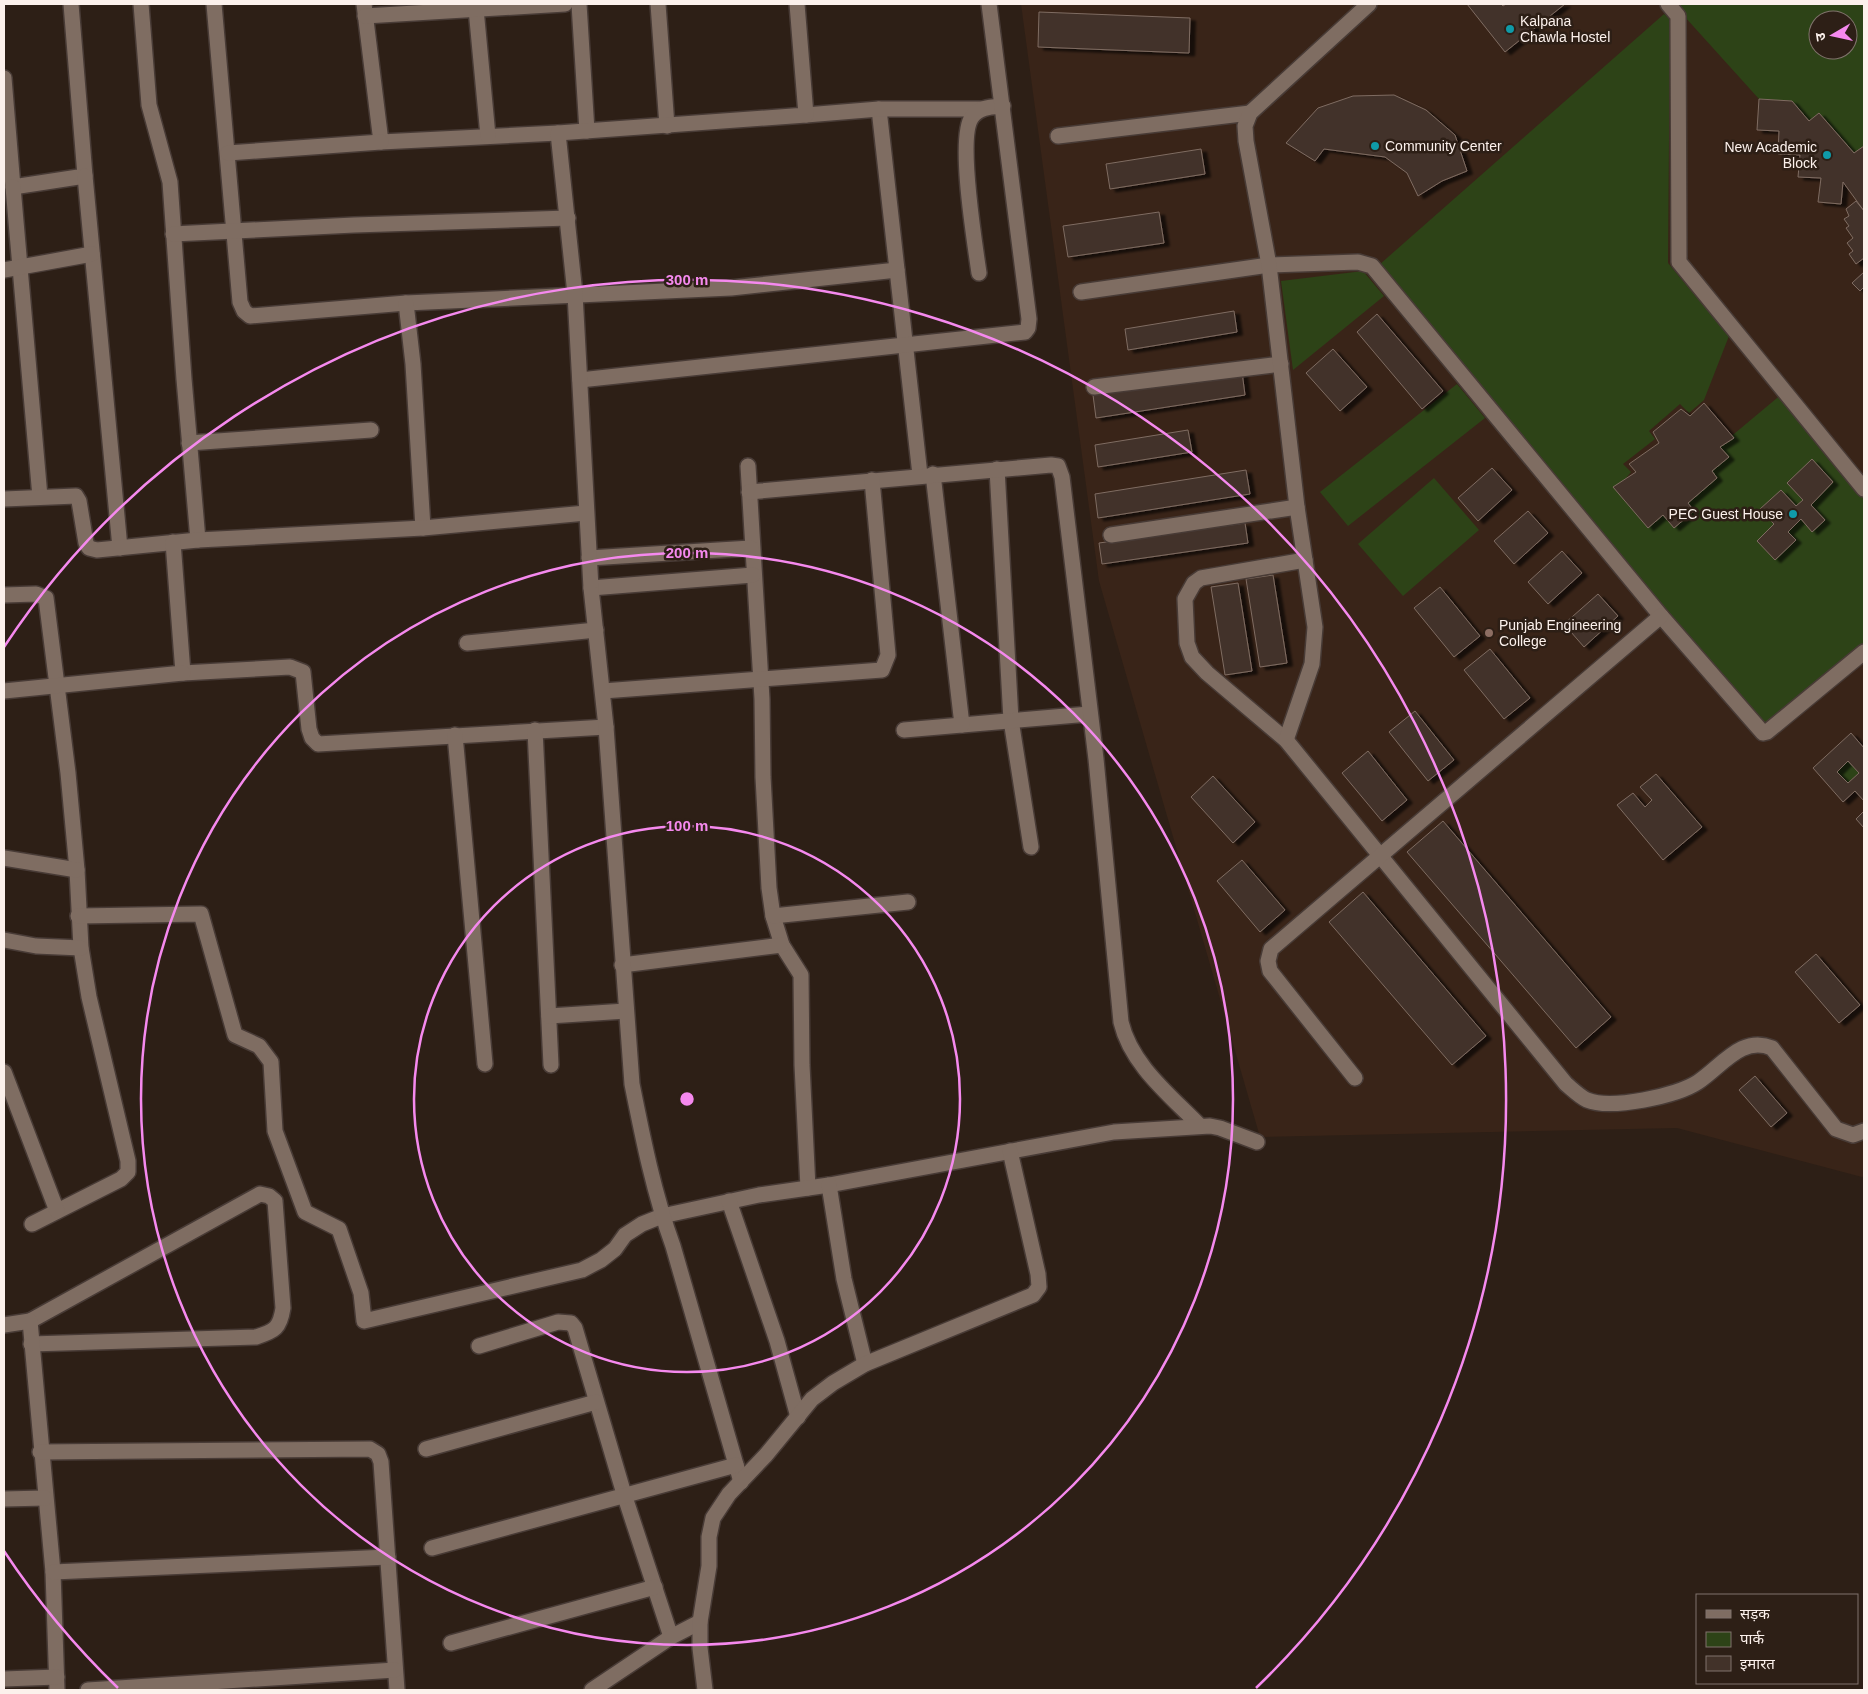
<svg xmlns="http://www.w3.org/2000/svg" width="1868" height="1694" viewBox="0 0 1868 1694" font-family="Arial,'Noto Sans Devanagari',sans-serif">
<defs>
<filter id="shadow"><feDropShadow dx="5.5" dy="3" stdDeviation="1" flood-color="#0009"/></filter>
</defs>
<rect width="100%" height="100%" fill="#2d1f16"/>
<path fill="#392418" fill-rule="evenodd" d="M1021 4H1864V1176L1862 1177 1677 1128 1260 1137 1099 581ZM1818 20H1848V50H1818Z"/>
<g fill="#2d4317" fill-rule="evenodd">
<path d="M1677 4H1864V146L1854 153 1819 113 1809 121 1792 101 1759 99 1675 6ZM1818 20H1848V50H1818Z"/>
<path d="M1664 14 1670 19 1668 263 1729 336 1704 400 1689 413 1680 404 1649 431 1655 439 1623 464 1631 472 1618 488 1684 503 1707 471 1716 449 1783 393 1864 491V647L1764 732 1379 265ZM1812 460 1833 482 1811 505 1825 520 1812 531 1801 519 1788 532 1775 560 1757 541 1774 524 1761 509 1781 490 1796 506 1803 500 1787 483Z"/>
<polygon points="1363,271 1384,296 1293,370 1281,281"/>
<polygon points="1457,384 1485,418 1348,526 1320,492"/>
<polygon points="1434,478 1479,530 1403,596 1358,544"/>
<polygon points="1848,761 1859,773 1848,783 1837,772"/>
</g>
<g fill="#423229" stroke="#7f6c62" fill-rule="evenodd" filter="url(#shadow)">
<polygon points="1467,4 1501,4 1503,6 1506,4 1565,4 1505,52"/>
<polygon points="1039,12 1190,18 1189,53 1038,47"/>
<polygon points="1394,95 1426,110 1455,135 1467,171 1442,181 1418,196 1407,173 1385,157 1324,149 1315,161 1286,143 1318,108 1353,96"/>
<polygon points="1759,99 1792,101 1809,121 1819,113 1854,153 1864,146 1864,211 1843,182 1841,204 1818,202 1821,178 1798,177 1800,155 1778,154 1779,131 1757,130"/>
<polygon points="1201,149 1205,174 1110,189 1106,164"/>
<polygon points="1856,201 1864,211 1864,258 1856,264 1849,254 1853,251 1847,243 1853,238 1846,228 1849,226 1844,219 1849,216 1846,209"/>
<polygon points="1159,212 1164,243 1068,257 1063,226"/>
<polygon points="1864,272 1864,287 1860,291 1852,283"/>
<polygon points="1234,311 1237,332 1128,350 1125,329"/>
<polygon points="1377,314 1443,391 1422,409 1357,332"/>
<polygon points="1333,349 1367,387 1340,411 1306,373"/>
<polygon points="1242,372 1245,395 1096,418 1093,395"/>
<polygon points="1704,403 1734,438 1720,447 1729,457 1712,471 1717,478 1688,503 1694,511 1674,528 1663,515 1648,528 1613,487 1636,472 1629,464 1659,443 1653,432 1681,409 1690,416"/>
<polygon points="1188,430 1192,452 1098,467 1095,445"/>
<polygon points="1812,459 1833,482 1811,505 1825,520 1812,532 1801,519 1788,532 1796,540 1775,560 1757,541 1774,524 1760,509 1781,490 1796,506 1803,500 1787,483"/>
<polygon points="1492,468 1512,490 1478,521 1458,498"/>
<polygon points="1246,470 1250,494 1098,518 1095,494"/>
<polygon points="1528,511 1548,533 1514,564 1494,541"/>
<polygon points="1245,523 1248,543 1102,564 1099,543"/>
<polygon points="1562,551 1582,573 1548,604 1528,582"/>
<polygon points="1273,575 1287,663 1260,667 1246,579"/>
<polygon points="1238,583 1252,671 1225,675 1211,587"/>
<polygon points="1440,587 1480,636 1454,657 1414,608"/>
<polygon points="1598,594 1618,616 1584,647 1564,624"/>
<polygon points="1490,649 1530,698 1504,719 1464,670"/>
<polygon points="1415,711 1454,760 1428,781 1389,732"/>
<path d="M1851 733 1864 748V801L1855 791 1843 802 1813 768ZM1848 761 1859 773 1848 783 1837 772Z"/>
<polygon points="1368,751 1407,800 1382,821 1342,773"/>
<polygon points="1656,774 1702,827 1663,860 1617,805 1633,793 1645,807 1652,800 1640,787"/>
<polygon points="1213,776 1255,822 1233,843 1191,797"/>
<polygon points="1864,811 1864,828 1856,819"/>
<polygon points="1443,821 1611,1017 1576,1048 1407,852"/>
<polygon points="1242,860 1285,910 1260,932 1217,881"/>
<polygon points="1363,892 1486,1036 1452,1065 1329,922"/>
<polygon points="1816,954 1860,1005 1839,1023 1795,972"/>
<polygon points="1755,1076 1787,1113 1771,1127 1739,1090"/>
</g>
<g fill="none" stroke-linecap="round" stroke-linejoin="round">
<g stroke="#483b36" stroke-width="18">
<g id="minor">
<polyline points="141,4 149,105 170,182 184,379 198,540"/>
<polyline points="214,4 240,302 244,311 250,316 406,303 731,288 897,270"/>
<polyline points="364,4 381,142 558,133"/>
<polyline points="579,4 587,131"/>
<polyline points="658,4 667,126"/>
<polyline points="1668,4 1678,16 1679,262 1864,489"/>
<polyline points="476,9 488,136"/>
<polyline points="365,16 565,4"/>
<polyline points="4,78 13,187 85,176 71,4"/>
<polyline points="879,109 920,475"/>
<polyline points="806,115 879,109 981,109"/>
<polyline points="1058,136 1250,113"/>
<polyline points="228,153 381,142"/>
<polyline points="85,176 120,548"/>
<polyline points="13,187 40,497"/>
<polyline points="173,234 354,225 568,218"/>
<polyline points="4,270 92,254"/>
<path d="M979 273C975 244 957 137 972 117 979 107 991 107 1003 106"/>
<polyline points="1081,292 1269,265 1358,262 1372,266 1661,616 1763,733 1767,732 1864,652"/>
<polyline points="406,303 413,364 423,528"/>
<polyline points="580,380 1025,332 1028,328 1029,319 989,4"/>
<polyline points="1094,387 1281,364"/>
<polyline points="189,443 371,430"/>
<polyline points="748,466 762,699 763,777 769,888 773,916 782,945 801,975 802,1065 808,1188"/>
<polyline points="997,469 1011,720 1031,847"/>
<polyline points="933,474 962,725 1089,714"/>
<path d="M749 492 1051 465 1058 466 1062 477 1096 759 1121 1022C1131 1065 1171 1096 1200 1126"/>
<polyline points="4,499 76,496 79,501 86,543 89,548 97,550 198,540 423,528 586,513"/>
<polyline points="1111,535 1297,507"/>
<polyline points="173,542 183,673 290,667 303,672 309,729 312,738 318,744 606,727"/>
<polyline points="589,558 751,548"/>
<path d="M1305 560 1201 578 1194 583 1185 599 1187 643 1192 657 1207 673 1286 740 1566 1084C1572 1089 1580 1097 1587 1100 1611 1110 1677 1096 1698 1082 1722 1066 1742 1035 1772 1048L1836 1129 1853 1135 1864 1131"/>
<polyline points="591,588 753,575"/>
<polyline points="4,595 36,594 46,598 68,773 77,870 81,948 89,997 128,1161 128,1172 121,1179 32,1224"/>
<polyline points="467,643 596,630"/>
<polyline points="4,691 183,673"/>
<polyline points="603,691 882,670 888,655 872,480"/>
<polyline points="535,730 551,1065"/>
<polyline points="904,730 962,725"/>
<polyline points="455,735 485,1064"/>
<polyline points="1286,740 1312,664 1315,627 1297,507 1269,265 1246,141 1245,126 1250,113 1369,4"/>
<polyline points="4,858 77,870"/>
<polyline points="78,916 201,914 235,1035 259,1046 271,1062 275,1131 305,1212 339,1229 361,1293 364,1321 582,1270 601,1260 615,1249 625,1235 642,1224 662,1216 759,1195 829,1185 1114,1132 1210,1126 1220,1128 1257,1142"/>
<polyline points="773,916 908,902"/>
<polyline points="4,940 36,946 81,948"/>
<polyline points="622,965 782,945"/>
<polyline points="549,1016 626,1011"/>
<polyline points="4,1072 57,1211"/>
<polyline points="1355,1078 1270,971 1268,961 1271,949 1661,616"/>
<polyline points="829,1185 844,1279 865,1364"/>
<polyline points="729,1201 777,1341 798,1417"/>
<path d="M30 1321 260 1194 269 1196 275 1201 283 1308C280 1328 275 1331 256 1337L31 1344"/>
<polyline points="4,1325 30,1321 53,1572 57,1690"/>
<polyline points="479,1346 558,1322 571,1323 575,1328 624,1494 671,1637"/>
<polyline points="426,1449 596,1402"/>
<polyline points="40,1452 370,1449 378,1454 381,1462 397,1690"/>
<path d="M741 1482 673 1246C654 1194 643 1139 632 1084L606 727 591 588 575 294 558 133 806 115 797 4"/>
<polyline points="4,1499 45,1498"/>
<polyline points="432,1548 736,1465"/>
<polyline points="53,1572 388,1557"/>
<polyline points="451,1643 655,1587"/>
<polyline points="4,1679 57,1677"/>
<polyline points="88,1690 395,1670"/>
<polyline points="592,1690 671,1637 700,1622"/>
<polyline points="705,1690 700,1648 700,1622 709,1566 709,1537 713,1518 729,1494 766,1455 812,1399 833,1383 865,1364 1033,1295 1039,1287 1038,1274 1010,1151"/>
</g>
</g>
<use href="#minor" stroke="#7f6d62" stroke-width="15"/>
</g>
<g fill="none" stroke="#f589ee" stroke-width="2.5">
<circle cx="687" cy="1099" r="273"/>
<circle cx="687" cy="1099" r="546"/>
<path d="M118 1688A819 819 0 0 1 4 1551M4 647A819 819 0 1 1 1256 1688"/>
</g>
<g fill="#0f9aa8" stroke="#2d1f16" stroke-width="2">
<circle cx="1510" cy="29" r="5"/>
<circle cx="1375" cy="146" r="5"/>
<circle cx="1827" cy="155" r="5"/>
<circle cx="1793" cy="514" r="5"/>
</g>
<circle fill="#8d6e63" stroke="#2d1f16" stroke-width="2" cx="1489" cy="633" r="5"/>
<g text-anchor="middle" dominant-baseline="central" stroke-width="5" stroke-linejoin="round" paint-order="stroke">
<g font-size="14" fill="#fcf1ec" stroke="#2d1f16" text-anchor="start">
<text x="1520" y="21">Kalpana<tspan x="1520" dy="16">Chawla Hostel</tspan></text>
<text x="1385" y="146">Community Center</text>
<text x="1817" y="147" text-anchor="end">New Academic<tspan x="1817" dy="16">Block</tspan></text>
<text x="1783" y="514" text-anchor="end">PEC Guest House</text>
<text x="1499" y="625">Punjab Engineering<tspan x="1499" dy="16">College</tspan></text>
</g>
</g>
<circle cx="687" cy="1099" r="8" fill="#f589ee" stroke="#2d1f16" stroke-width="2.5"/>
<g font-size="15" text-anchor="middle" font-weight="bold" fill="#f589ee" stroke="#2d1f16" stroke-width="5" stroke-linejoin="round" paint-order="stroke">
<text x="687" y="285">300 m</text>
<text x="687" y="558">200 m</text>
<text x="687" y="831">100 m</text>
</g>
<rect width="1868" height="1694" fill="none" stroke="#fcf1ec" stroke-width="10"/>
<rect x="1696" y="1594" width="162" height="90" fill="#2d1f16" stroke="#80736c"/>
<rect x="1706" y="1610" width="25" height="8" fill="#7f6d62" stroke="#80736c"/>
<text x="1740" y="1619" font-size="15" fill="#fcf1ec">सड़क</text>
<rect x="1706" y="1632" width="25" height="15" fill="#2d4317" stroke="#80736c"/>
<text x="1740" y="1644" font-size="15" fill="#fcf1ec">पार्क</text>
<rect x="1706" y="1656" width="25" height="15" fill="#423229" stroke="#80736c"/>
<text x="1740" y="1669" font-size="15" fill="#fcf1ec">इमारत</text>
<g transform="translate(1833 35) rotate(261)"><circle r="24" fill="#2d1f16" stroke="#80736c"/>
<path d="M0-4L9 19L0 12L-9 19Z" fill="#f589ee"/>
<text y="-8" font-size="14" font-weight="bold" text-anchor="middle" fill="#fcf1ec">उ</text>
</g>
</svg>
